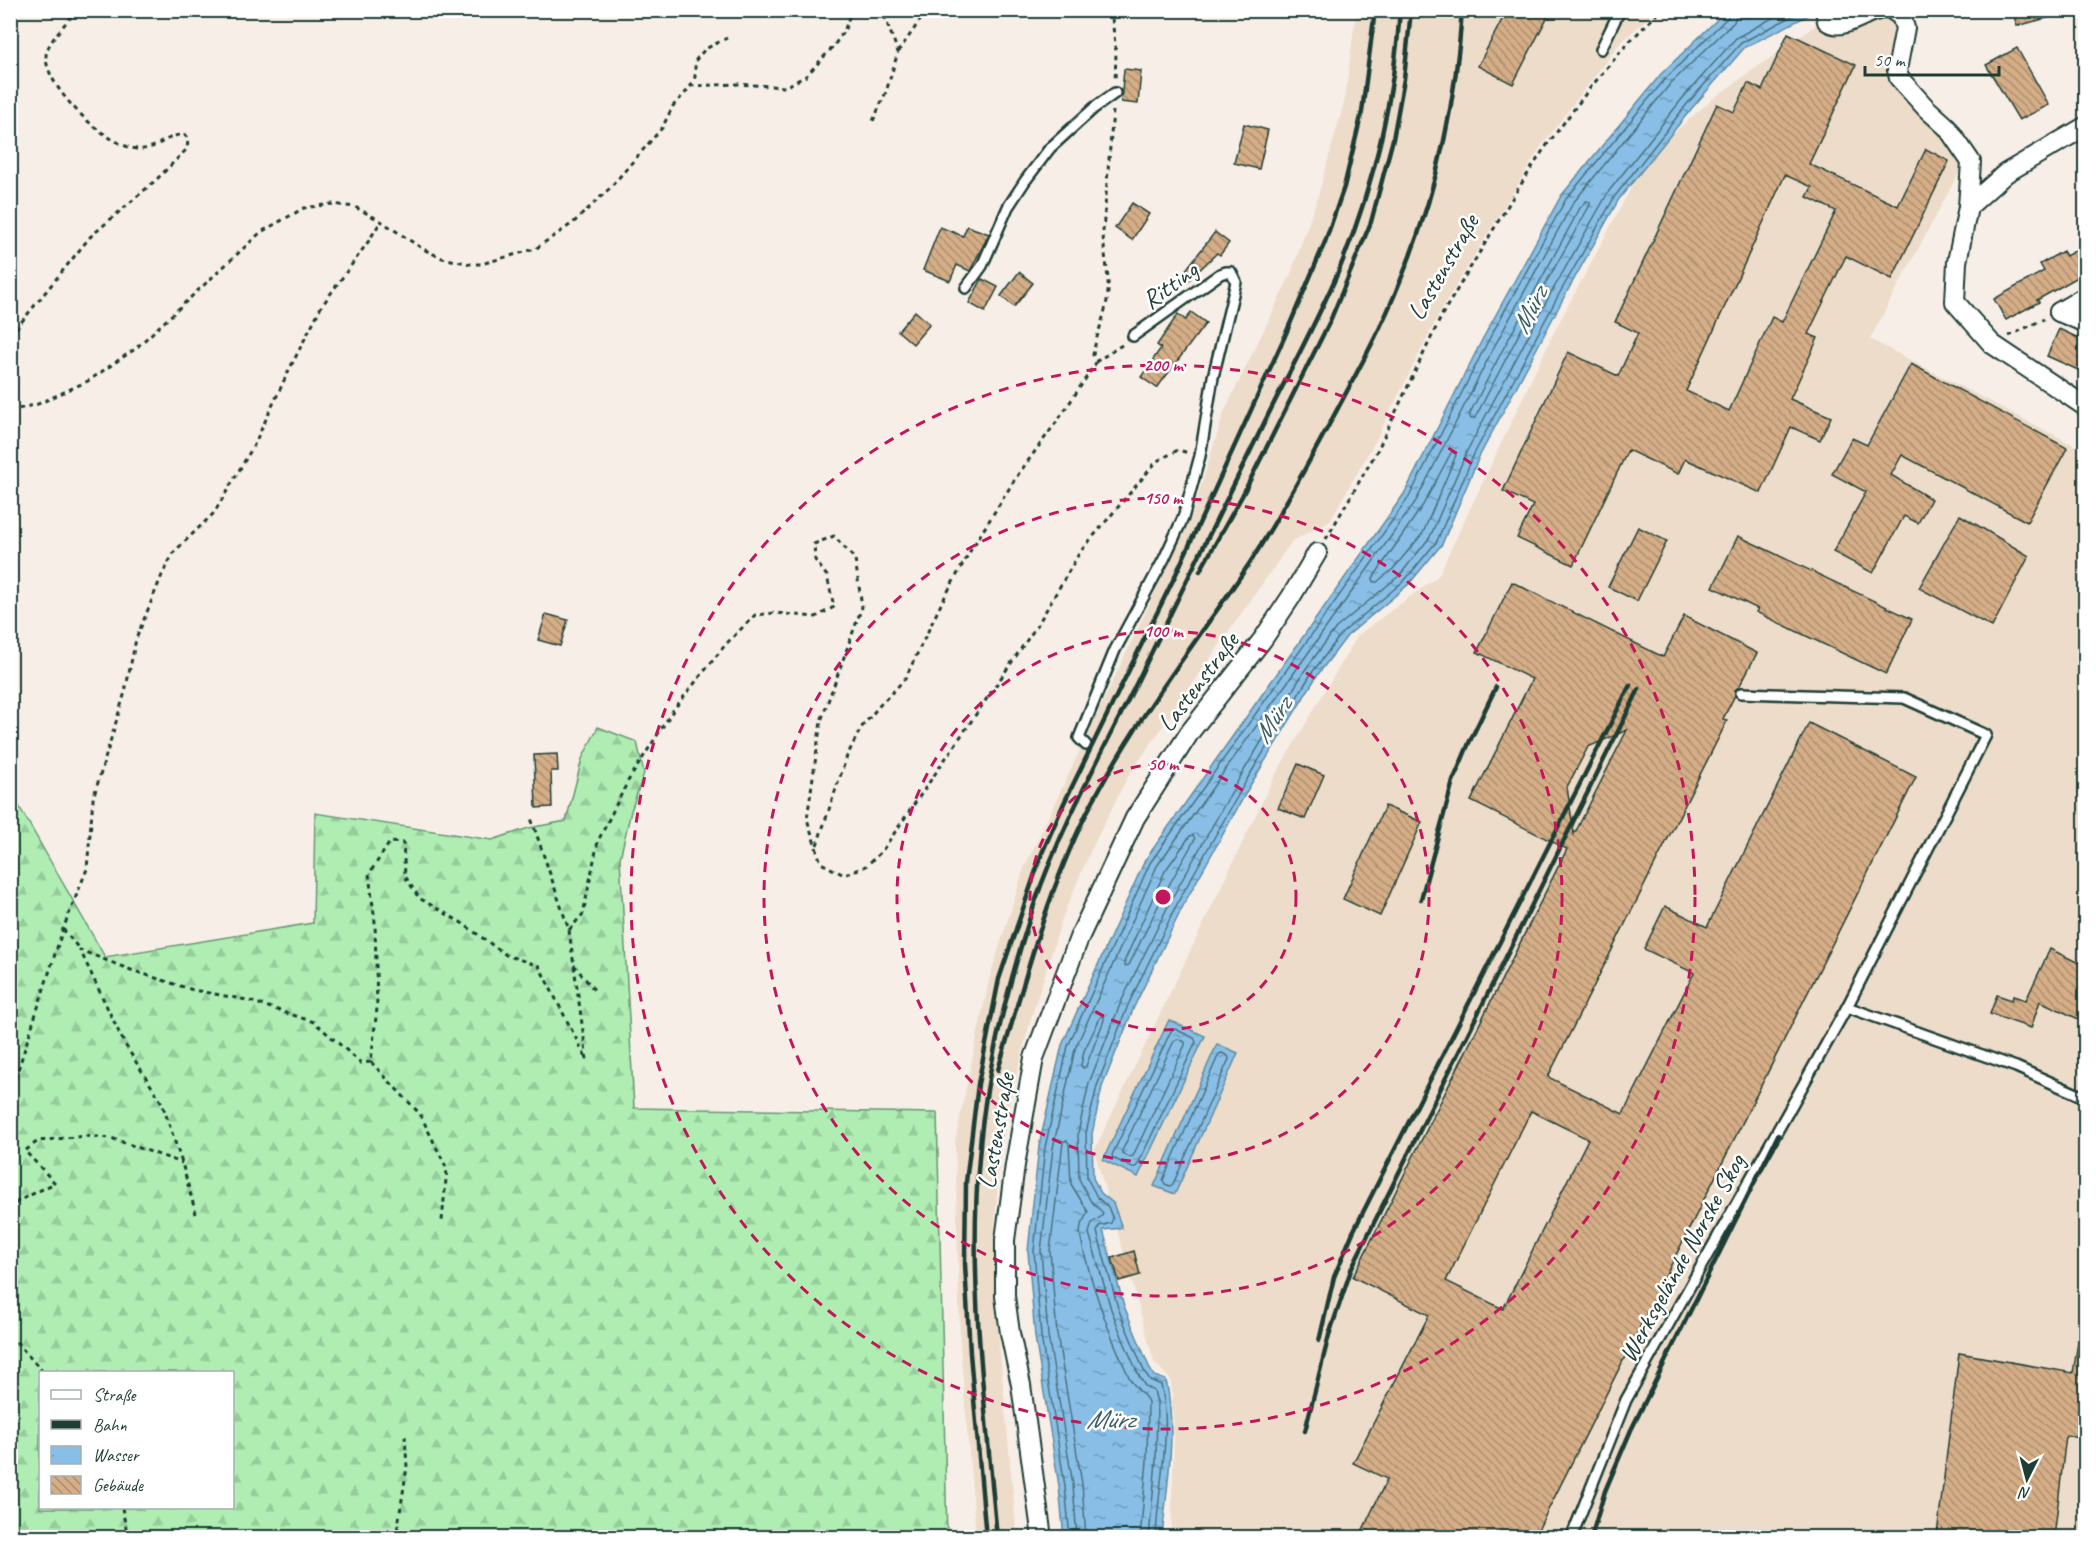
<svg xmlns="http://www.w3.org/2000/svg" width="2096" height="1548" viewBox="0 0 2096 1548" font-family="Caveat,sans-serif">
<defs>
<pattern id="forest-firs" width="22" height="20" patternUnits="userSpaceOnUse" patternTransform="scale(1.5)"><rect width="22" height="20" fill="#afedb3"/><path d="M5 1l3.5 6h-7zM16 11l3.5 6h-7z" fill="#96cc9b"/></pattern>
<pattern id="water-ripples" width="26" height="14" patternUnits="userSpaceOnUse" patternTransform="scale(1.5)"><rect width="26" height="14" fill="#89bfe7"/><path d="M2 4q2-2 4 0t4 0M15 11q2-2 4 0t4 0" fill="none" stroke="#6f9cbc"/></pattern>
<pattern id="building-back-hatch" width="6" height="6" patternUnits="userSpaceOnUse" patternTransform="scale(1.5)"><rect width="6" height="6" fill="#d5ae87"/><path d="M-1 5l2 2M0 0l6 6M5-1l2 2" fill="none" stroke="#ac8f6f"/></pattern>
</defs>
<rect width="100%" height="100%" fill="#f7efe7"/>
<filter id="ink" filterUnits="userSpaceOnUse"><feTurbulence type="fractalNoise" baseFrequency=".0167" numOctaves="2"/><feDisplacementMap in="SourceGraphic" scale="12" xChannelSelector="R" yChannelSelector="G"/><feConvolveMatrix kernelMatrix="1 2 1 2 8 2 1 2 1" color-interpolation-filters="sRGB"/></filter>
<g filter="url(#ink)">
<g fill="#eddcca">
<polygon points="1845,10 1859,11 1896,22 1893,76 1926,111 1964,163 1870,339 2085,451 2085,1537 1171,1537 1174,1435 1171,1380 1154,1362 1131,1278 1140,1275 1134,1252 1124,1254 1094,1151 1273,779 1358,635 1438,576 1554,332 1648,156 1711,100 1816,25"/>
<polygon points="1356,11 1655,11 1620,43 1542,145 1441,310 1376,440 1329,522 1292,541 1127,778 1091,850 1063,916 1030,1022 1009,1106 999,1161 994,1239 994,1287 1017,1537 976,1538 960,1344 955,1141 989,980 1024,868 1193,512 1224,412 1290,276 1317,199 1345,99"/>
</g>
<path fill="url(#forest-firs)" stroke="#679574" stroke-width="1.5" fill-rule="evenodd" d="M598 727 637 742 644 773 631 811 620 858 634 1108 937 1113 947 1537H11V792L105 957 313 923 315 813 492 840 529 828 566 821 582 759ZM40 1372H232V1508H40Z"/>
<g fill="url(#water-ripples)" stroke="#5f8b9f" stroke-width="1.5">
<path d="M1726 11H1817L1745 47 1692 108 1619 199 1563 299 1479 457 1442 544 1409 584 1347 636 1316 677 1251 784 1185 902 1134 1007 1102 1087 1092 1134 1093 1178 1101 1193 1113 1203 1122 1228 1103 1230 1124 1306 1150 1369 1154 1376 1166 1380C1177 1431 1167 1486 1162 1537L1064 1538 1059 1486 1035 1337 1028 1251 1039 1146 1062 1045 1145 860 1404 494 1482 340 1561 196 1661 74Z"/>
<polygon points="1169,1020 1205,1036 1138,1177 1103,1160"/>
<polygon points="1217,1044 1238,1053 1175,1194 1154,1186"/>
</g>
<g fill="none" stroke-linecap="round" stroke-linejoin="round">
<g stroke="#49717c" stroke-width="1.5">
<polygon points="1586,201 1590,202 1590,205 1543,288 1475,418 1471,419 1469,415 1502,351 1580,208"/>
<polygon points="1452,451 1456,455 1423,533 1393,569 1377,582 1374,582 1373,578 1423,505"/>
<polygon points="1193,835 1195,839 1165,892 1129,965 1125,966 1124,962 1165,871 1190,836"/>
<polygon points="1101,1016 1104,1017 1104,1020 1086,1066 1083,1068 1081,1065 1084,1051"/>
<polygon points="1175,1029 1194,1038 1196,1042 1137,1166 1133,1168 1113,1158 1112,1155 1171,1031"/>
<polygon points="1178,1039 1185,1042 1185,1045 1133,1156 1129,1157 1123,1154 1122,1151 1174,1041"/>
<polygon points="1222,1053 1228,1056 1229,1059 1173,1184 1170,1186 1165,1184 1163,1180 1219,1054"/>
<polyline points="1070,1538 1065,1486 1041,1336 1034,1251 1045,1147 1068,1046 1150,863 1409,497 1487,343 1566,199 1666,78 1728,17 1730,10"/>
<polyline points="1077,1538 1073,1485 1048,1335 1041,1251 1053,1148 1075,1049 1157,866 1416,501 1494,347 1573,203 1671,83 1734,22 1738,10"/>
<path d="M1086 1538 1082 1484 1057 1334 1050 1251 1062 1150 1063 1142 1066 1140 1069 1143 1071 1184 1088 1212 1081 1225 1080 1234C1090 1283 1108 1331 1129 1377 1133 1387 1146 1395 1148 1402L1147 1461 1140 1538"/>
<polyline points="1149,1538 1156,1461 1157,1402 1154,1391 1145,1386 1139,1376 1125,1344 1111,1309 1089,1233 1092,1223 1102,1216 1103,1213 1090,1200 1079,1179 1078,1133 1089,1083 1121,1002 1173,896 1240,777 1305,670 1336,628 1400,575 1430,537 1467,451 1551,293 1609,191 1682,99 1736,38 1787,10"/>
<path d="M1156 1538C1157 1490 1173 1431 1161 1385L1150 1380 1144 1371 1118 1308 1097 1232 1099 1226 1111 1223 1113 1219 1108 1207 1097 1197 1087 1178 1086 1133 1097 1086 1128 1005 1179 900 1246 781 1311 674 1342 633 1405 580 1437 541 1474 454 1558 296 1615 196 1687 104 1741 43 1804 10"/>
</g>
</g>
<g fill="url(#building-back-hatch)" stroke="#1f3d34" stroke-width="1.5" fill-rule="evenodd">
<polygon points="1507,10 1551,10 1513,84 1478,66"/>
<polygon points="2012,10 2057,10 2058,15 2017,26"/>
<path d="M1788 33 1856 65 1809 164 1898 206 1926 149 1949 161 1892 279 1846 256 1808 334 1818 338 1790 399 1831 417 1820 440 1791 427 1761 493 1685 459 1678 474 1628 450 1573 565 1517 538 1533 505 1503 491 1568 352 1618 376 1638 333 1615 322 1717 104 1734 112 1748 83 1762 90ZM1785 175 1812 187 1807 197 1836 211 1782 322 1772 317 1729 411 1686 391Z"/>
<polygon points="2017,48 2049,105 2019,120 1986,65"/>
<polygon points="1124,69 1141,71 1138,104 1121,102"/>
<polygon points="1244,124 1268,130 1259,169 1234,163"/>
<polygon points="1132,203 1149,214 1132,240 1115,228"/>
<polygon points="967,226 989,234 970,271 957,265 950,281 923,270 940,227 963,236"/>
<polygon points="1215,232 1229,243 1220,255 1217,253 1188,281 1182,275"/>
<polygon points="2085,245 2085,273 2037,300 2039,302 2006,320 1994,299 2044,271 2040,264 2063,251 2066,256"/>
<polygon points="1019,272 1033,283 1014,307 1001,296"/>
<polygon points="982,279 998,287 985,312 969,303"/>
<polygon points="915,311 930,324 913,344 898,331"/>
<polygon points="1191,312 1206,323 1157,388 1141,377 1161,348 1157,345 1178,314 1186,320"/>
<polygon points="2059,329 2085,341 2085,373 2047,356"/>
<polygon points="1911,364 2067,448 2027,522 1902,455 1891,475 1931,499 1918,523 1904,516 1873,573 1833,552 1866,492 1832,474 1852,438 1867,445"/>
<polygon points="1960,515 2029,556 1992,627 1919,588"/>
<polygon points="1638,527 1667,541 1637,601 1608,587"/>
<polygon points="1738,536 1912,619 1886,674 1756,612 1758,609 1713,587"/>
<path d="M1512 582 1663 657 1684 616 1757 653 1739 687 1735 690V695L1723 719 1727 721 1548 1077 1623 1114 1694 973 1644 949 1665 906 1707 927 1809 723 1916 777 1534 1538H1359L1387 1479 1353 1463 1429 1315 1353 1277 1567 849 1471 801 1532 679 1477 652ZM1627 730 1578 827 1574 834 1567 787 1588 747ZM1531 1111 1588 1139 1503 1309 1446 1281Z"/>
<polygon points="546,614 568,620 560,646 538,640"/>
<polygon points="557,754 558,771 551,771 552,807 536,808 534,755"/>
<polygon points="1298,764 1324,775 1305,819 1278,808"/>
<polygon points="1385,806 1422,822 1380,916 1343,899"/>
<polygon points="2050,949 2085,966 2085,1022 2040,1001 2031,1028 1990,1014 1997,995 2012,1000 2013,996 2026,1000"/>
<polygon points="1134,1251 1140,1275 1119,1281 1112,1258"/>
<polygon points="2078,1342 2085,1343 2085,1386 2079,1437 2066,1435 2054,1538 1958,1538 1937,1535 1959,1353 2073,1373"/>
</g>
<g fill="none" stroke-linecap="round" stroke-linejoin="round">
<g stroke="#1f3d34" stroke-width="14">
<g id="service">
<polyline points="1601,49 1620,10"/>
<polyline points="966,288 982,266 1008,207 1025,181 1050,148 1094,108 1115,93"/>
<polyline points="1086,745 1079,738 1115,650 1164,559 1183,518 1200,456 1213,377 1236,282 1231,272 1226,272 1220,274 1133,336"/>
<polyline points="1847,1007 2016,1067 2086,1098"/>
<polyline points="1571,1538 1626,1400 1847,1007 1986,735 1904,698 1741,693"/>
</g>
</g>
<g stroke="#1f3d34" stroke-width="22">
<g id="minor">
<polyline points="1892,10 1901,16 1905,28 1897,70 1899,78 1926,108 1947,127 1971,162 1968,207 1957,262 1955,302 1992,344 2086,407"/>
<path d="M1825 11 1827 21C1841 32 1863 13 1879 10"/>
<polyline points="1968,207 2006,173 2086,126"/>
<polyline points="2059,312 2086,296"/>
<polyline points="2059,312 2086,323"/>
<polyline points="1042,1538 1021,1385 1010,1333 1005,1296 1005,1240 1015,1165 1034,1058 1079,938 1135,818 1190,732 1263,639 1291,597 1317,553"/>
</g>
</g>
<g stroke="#1f3d34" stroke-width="3" stroke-dasharray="4.5 4.5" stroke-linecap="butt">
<polyline points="1111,10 1116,52 1115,81"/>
<polyline points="898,52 921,19 921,10"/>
<polyline points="690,86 738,84 785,87 806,76 833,47 845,29 849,17 848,10"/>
<path d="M1113 111 1103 231C1103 251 1109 270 1108 291 1107 313 1096 334 1093 355L1097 361 1125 343"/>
<polyline points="873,121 886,92 898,52 882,10"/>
<path d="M10 336 90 237 155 181 187 149 188 140 185 135C168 133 156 151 138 149 107 147 45 88 46 56 46 43 68 21 77 10"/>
<polyline points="2009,336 2044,319"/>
<polyline points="10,411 38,404 88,381 135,349 261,232 304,208 332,204 355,207 381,221 423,249 442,258 471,264 481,264 535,249 573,223 609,189 662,128 673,106 687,91 695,77 695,61 705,49 727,38"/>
<polyline points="1326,539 1377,451 1443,313 1516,192 1544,149 1590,88 1627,44 1661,10"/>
<polyline points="817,845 847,756 861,728 880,705 905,679 942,602 969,553 1017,476 1063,413 1097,361"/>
<polyline points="63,929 80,950"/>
<polyline points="569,930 583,914 598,841 628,781 674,709 726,644 755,615 775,613 816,617 834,607 827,576 815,560 814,544 834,536 855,559 862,607 821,721 807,819 821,863 844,875 866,866 882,851 1038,624 1080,552 1157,461 1178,450 1189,453"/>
<polyline points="574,965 595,991"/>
<polyline points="371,1062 420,1114 447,1169 442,1221"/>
<polyline points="10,1095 63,929 87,869 93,799 125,692 136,639 162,575 174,552 214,513 254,445 289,370 321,307 368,242 381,221"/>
<polyline points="10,1211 18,1201 55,1183 25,1151 38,1141 85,1136 111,1138 182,1163"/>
<polyline points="196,1214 182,1163 162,1103 124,1043 80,950 131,970 193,990 247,1000 314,1022 361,1063 371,1062 377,1008 375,922 369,874 390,842 403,843 405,876 419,898 462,923 506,955 539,966 587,1060 569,930 531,818"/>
<polyline points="10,1335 43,1372"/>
<polyline points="122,1508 128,1538"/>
<polyline points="396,1538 407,1467 405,1436"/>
</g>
<use href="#service" stroke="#fff" stroke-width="9"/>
<use href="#minor" stroke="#fff" stroke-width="18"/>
<g stroke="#1f3d34" stroke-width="4.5">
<polyline points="1200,571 1242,496 1330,321 1371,222 1393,139 1404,79 1411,10"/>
<polyline points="1421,899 1453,781 1469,743 1496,687"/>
<path d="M998 1070C1026 978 1048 885 1094 799 1138 716 1196 642 1249 564 1279 518 1305 469 1331 421 1355 376 1380 332 1399 284 1435 198 1456 104 1462 10"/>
<polyline points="1319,1341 1334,1277 1353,1232 1630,685"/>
<polyline points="1305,1431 1329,1335 1352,1267 1639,689"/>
<polyline points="986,1538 970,1353 965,1264 966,1182 978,1084 999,979 1042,853 1064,803 1176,574 1284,338 1325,242 1344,187 1362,112 1375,10"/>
<path d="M997 1538C986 1412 968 1284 979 1158 985 1072 1007 987 1034 905 1060 829 1100 757 1136 684 1180 595 1223 505 1268 415 1292 367 1318 319 1339 270 1373 188 1394 99 1400 10"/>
<polyline points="1591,1538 1605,1491 1631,1430 1778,1135"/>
</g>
</g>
</g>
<g fill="none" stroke="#c2185b" stroke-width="3" stroke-dasharray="10 8">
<circle cx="1163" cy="897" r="133"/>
<circle cx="1163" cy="897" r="266"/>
<circle cx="1163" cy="897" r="399"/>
<circle cx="1163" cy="897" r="532"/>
</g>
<g text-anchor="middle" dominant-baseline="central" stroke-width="5" stroke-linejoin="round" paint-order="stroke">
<g font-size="26" fill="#1f3d34" stroke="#fff">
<text transform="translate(1443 267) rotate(-60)">Lastenstraße</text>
<text transform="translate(1170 285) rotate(-36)">Ritting</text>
<text transform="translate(1198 682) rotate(-53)">Lastenstraße</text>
<text transform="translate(996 1131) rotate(-80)">Lastenstraße</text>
<text transform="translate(1682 1258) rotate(-61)">Werksgelände Norske Skog</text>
</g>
<g font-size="27" font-style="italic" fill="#3a5e61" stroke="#fff">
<text transform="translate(1529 310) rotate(-63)">Mürz</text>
<text transform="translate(1272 720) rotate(-57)">Mürz</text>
<text x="1110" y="1419">Mürz</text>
</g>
</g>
<circle cx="1163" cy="897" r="9" fill="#c2185b" stroke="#fff" stroke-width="3"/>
<g font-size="18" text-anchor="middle" font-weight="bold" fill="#c2185b" stroke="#fff" stroke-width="5" stroke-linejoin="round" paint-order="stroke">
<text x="1163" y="371">200 m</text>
<text x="1163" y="504">150 m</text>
<text x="1163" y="637">100 m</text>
<text x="1163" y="770">50 m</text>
</g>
<rect width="2096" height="1548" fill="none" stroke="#fff" stroke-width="36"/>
<rect x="18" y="18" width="2060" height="1512" fill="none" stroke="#1f3d34" stroke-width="2" filter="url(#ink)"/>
<rect x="39" y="1371" width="195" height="138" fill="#ffffff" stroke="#a5b1ae" stroke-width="1.5"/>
<rect x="51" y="1390" width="30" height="9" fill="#ffffff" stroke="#a5b1ae" stroke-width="1.5"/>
<text x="93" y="1401" font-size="18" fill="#1f3d34">Straße</text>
<rect x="51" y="1420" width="30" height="9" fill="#1f3d34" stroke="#a5b1ae" stroke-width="1.5"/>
<text x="93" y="1431" font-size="18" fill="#1f3d34">Bahn</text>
<rect x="51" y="1446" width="30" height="18" fill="url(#water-ripples)" stroke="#a5b1ae" stroke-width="1.5"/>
<text x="93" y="1461" font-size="18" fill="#1f3d34">Wasser</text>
<rect x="51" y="1476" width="30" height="18" fill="url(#building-back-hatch)" stroke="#a5b1ae" stroke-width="1.5"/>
<text x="93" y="1491" font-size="18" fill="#1f3d34">Gebäude</text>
<g transform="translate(2027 1479) rotate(186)" stroke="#ffffff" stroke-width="4.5" paint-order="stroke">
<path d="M0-4.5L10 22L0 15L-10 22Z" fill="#1f3d34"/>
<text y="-9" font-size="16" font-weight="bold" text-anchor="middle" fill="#1f3d34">N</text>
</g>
<path d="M1865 66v9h134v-9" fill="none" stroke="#1f3d34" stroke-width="3"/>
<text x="1874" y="66" font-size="18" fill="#1f3d34" stroke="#ffffff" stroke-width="4.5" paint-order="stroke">50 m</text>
</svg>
